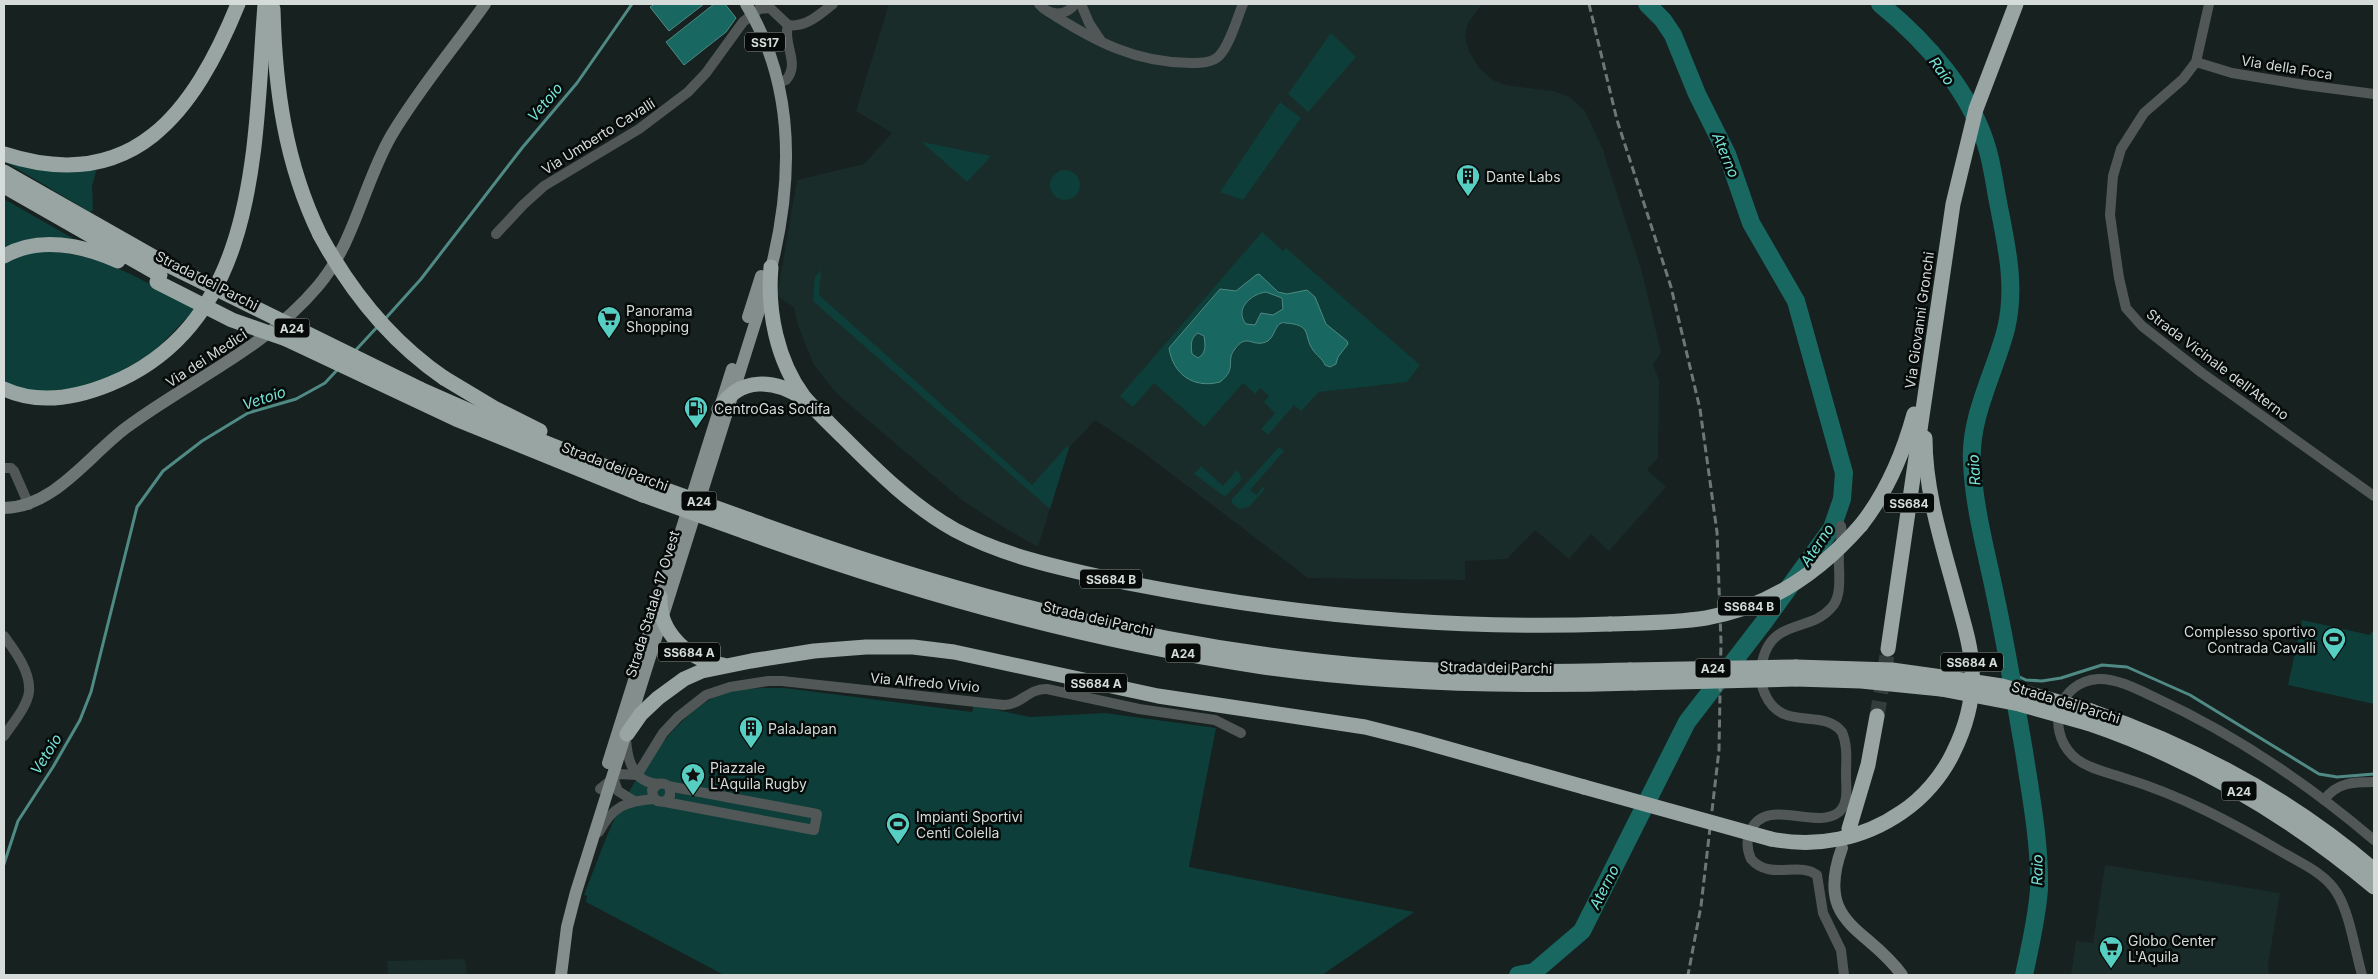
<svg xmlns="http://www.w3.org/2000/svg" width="2378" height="979" viewBox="0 0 2378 979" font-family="Inter,sans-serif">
<rect width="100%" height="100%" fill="#162120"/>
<g fill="#192c2a">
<polygon points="889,4 1482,4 1468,23 1465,36 1469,51 1479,68 1493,80 1505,85 1553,91 1570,97 1585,111 1603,150 1642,272 1661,352 1653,365 1659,380 1658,458 1647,470 1666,487 1609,551 1591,534 1569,559 1535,530 1507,559 1465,561 1465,580 1308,578 1140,450 1095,420 1069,448 1038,547 1003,527 962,500 837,394 814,365 798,326 794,307 777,296 797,180 864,164 892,133 856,111"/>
<polygon points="2105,865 2280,893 2268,965 2269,975 2071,975 2076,941 2093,943"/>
<polygon points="465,959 467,975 388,975 387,961"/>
</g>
<g fill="#0d3e39" fill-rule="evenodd">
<polygon points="1331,33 1356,57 1308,112 1288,94"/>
<polygon points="1280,102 1301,118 1243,200 1220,192"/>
<polygon points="922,142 991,156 967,182"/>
<path d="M4 161C36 171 64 174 97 168L92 186 93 210 90 212Z"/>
<circle cx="1065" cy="185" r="15"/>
<polygon points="4,199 81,243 4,251"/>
<path d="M1262 232 1283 251 1286 248 1420 365 1407 382 1319 392 1301 411 1294 405 1268 435 1261 429 1275 413 1264 402 1269 396 1260 388 1255 394 1243 383 1204 427 1154 383 1133 407 1120 396ZM1251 278C1259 281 1283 294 1287 294 1294 293 1300 291 1307 290L1315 297 1326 324 1346 348 1338 357 1336 364 1325 365C1322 358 1317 356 1313 350 1304 337 1312 327 1290 323 1287 323 1283 322 1279 324 1274 327 1275 336 1270 340 1261 347 1253 338 1244 342 1236 345 1219 374 1212 384L1169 348 1228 291C1239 292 1244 286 1251 278Z"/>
<path d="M45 251C105 254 143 281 195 309L153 353 94 386 32 393 4 382V263L22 255Z"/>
<polygon points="821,270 819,295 1032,485 1067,446 1069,448 1050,509 813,301 815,277"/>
<path d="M1266 292 1282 298 1283 309 1273 315 1265 313 1255 325 1246 324C1235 309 1251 294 1266 292Z"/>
<path d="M1198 333 1204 336C1205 344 1207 353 1198 358L1192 354C1191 346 1190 338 1198 333Z"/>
<polygon points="1279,447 1284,451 1250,490 1256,495 1263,487 1265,489 1249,507 1239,509 1232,503 1232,499"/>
<polygon points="1201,466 1223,486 1237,470 1240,474 1241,480 1227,495 1224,496 1194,474"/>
<polygon points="2302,620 2370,635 2374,629 2374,704 2288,685"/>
<path d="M785 688 972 712 974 705 1030 717 1105 713 1216 728 1189 867 1414 912 1322 975H724L586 902 587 896 584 895C595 868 604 840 617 814 637 774 675 716 717 696 737 687 763 688 785 688Z"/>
</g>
<g fill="#186760" stroke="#508a84" fill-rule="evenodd">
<polygon points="655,4 704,4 669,31 650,7"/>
<polygon points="714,4 725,4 736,18 726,32 684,65 666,42"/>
<path d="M1259 274 1278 292 1287 294 1307 290 1315 297 1326 324 1347 341 1348 344 1338 357 1336 364 1330 367 1325 365C1322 358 1317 356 1313 350 1303 336 1313 325 1286 323 1283 322 1279 323 1277 327 1273 333 1272 342 1262 343 1251 345 1246 334 1235 349 1225 361 1238 368 1220 382 1193 389 1173 374 1169 348L1220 289 1236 291 1256 275ZM1266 292 1282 298 1283 309 1273 315 1261 313 1255 325 1246 324C1234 309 1251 294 1266 292ZM1198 333 1204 336C1205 344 1207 353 1198 358L1192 354C1191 346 1190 338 1198 333Z"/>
</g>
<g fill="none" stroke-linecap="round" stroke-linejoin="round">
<g stroke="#508a84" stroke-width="3">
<polyline points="385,319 421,279 522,148 577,83 632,4"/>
<polyline points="354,352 379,325"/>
<polyline points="2011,673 2026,680 2042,681 2061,678 2102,665 2127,667 2190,695 2319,774 2337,777 2374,774"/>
<polyline points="4,864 18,821 53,767 80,720 91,692 137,507 163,471 202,441 248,413 296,399 325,383 338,369"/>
</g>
<g stroke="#186760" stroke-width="18">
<path d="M1880 4C1926 41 1972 93 1988 151 1993 169 1995 188 1999 207 2007 248 2016 287 2006 329 1995 372 1969 417 1972 463 1974 509 1987 554 1996 599 2007 650 2015 700 2024 751 2031 797 2040 843 2039 889 2037 918 2030 947 2024 975"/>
<polyline points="1518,975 1534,972 1582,931 1687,722 1764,622 1832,528 1842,499 1844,473 1796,301 1751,223 1727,154 1697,94 1673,35 1663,20 1647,4"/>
</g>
<polyline stroke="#323d3c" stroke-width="15" stroke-dasharray="15 8" stroke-linecap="butt" points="1877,716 1888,649"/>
<g stroke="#515756" stroke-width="10">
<path d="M1039 4C1049 16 1065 17 1075 4"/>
<polyline points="1081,4 1089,23 1101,41"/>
<polyline points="2209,4 2196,62 2183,79 2144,113 2121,149 2113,176 2110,215 2119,278 2126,308 2142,326 2202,373 2374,496"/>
<path d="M1049 12C1094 41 1136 63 1191 63 1200 63 1212 63 1219 56 1230 45 1237 18 1243 4"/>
<polyline points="2196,62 2232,73 2305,85 2374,94"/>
<path d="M779 83 786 80C801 63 782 44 788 25"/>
<path d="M496 234 523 205 544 186 639 129 688 92 706 73 743 22 759 9 770 8 788 25C806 28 820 14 833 4"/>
<polyline points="4,468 11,468 14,471 29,505"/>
<path d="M1841 526C1843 535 1840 543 1839 552 1838 566 1841 581 1838 594 1837 599 1835 604 1831 608 1817 624 1798 623 1781 633 1762 644 1756 675 1765 694 1782 733 1823 707 1842 732 1848 746 1846 761 1846 775 1846 787 1849 803 1839 812 1816 831 1765 795 1750 832 1746 841 1747 850 1751 859 1770 881 1799 861 1817 875L1823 913 1841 950 1844 975"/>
<path d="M4 636C15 651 31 672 29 692 27 707 12 724 4 736"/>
<path d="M626 739C627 756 632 779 652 783 660 785 664 781 670 788V796L665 802 657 801 653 796 652 790 658 784"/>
<polyline points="612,775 618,791 634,801"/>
<path d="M600 789 619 774 637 775 663 733 678 717 706 695 730 687 768 681H782L1004 705C1021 705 1029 688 1047 689L1139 709 1215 720 1241 733"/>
<path d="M2324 800C2337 782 2354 782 2374 782"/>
<polyline points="665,802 814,830 817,814 668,786"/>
<path d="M599 832C613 806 626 801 654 799"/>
<path d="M2362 975C2355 951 2350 914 2337 893 2325 873 2302 864 2282 852 2231 822 2180 795 2124 778 2106 772 2085 768 2072 755 2046 728 2058 682 2098 679 2117 678 2139 690 2156 698 2234 734 2308 784 2374 840"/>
</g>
<g stroke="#6e7675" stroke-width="12">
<path d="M4 508C55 507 89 455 127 427 192 379 266 348 318 286 355 242 363 185 391 136 418 90 454 48 485 4"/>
<path d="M1842 848C1814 925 1868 927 1902 975"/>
</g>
<g stroke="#848f8d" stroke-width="12">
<polyline points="748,317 761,276"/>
<polyline points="608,763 732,369"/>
<path d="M561 975 567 927 576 892 763 298C792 201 801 94 746 4"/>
</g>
<g stroke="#98a5a3" stroke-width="15">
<path d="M273 9C275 88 285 163 320 235"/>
<path d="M4 154C133 196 194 112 238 4"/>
<polyline points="4,172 166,264"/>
<polyline points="4,186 160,275"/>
<path d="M4 256C39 236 83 245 118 261"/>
<path d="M771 267C767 311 777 361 804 397 816 411 830 424 843 437 877 471 912 506 955 530 1009 559 1074 571 1133 584 1291 615 1450 630 1610 624"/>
<polyline points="286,339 456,419 643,495"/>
<polyline points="444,378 494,408 540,431"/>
<path d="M4 389C39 405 76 398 110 384 262 322 254 140 265 4"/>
<polyline points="420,389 513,430 647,483"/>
<path d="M719 409C740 376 775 379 804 399"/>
<path d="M750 520C953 594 1165 651 1382 667 1464 673 1547 672 1630 670"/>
<path d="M1861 525C1887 492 1903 454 1914 414"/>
<path d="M746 532C912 592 1082 640 1257 666 1382 684 1509 687 1635 683"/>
<path d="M660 597C658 632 689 661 723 665"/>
<polyline points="1888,649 1953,204 1976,109 2016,4"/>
<polyline points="1796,667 1892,670 1942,677"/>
<polyline points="1796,679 1861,681 1941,689"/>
<path d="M2091 711C2194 747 2292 799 2374 870"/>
<path d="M2087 723C2193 759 2288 815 2374 887"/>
<polyline points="627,734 641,714 658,698 684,679 702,671 751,661 814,651 866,647 913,647 954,652 1158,696 1365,727 1417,740 1584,787"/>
<polyline points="1849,829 1868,765 1877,716"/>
<path d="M1771 839C1817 848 1863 839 1902 812 1923 798 1942 776 1953 753 1966 727 1974 697 1972 668 1971 646 1964 624 1958 602 1944 549 1925 494 1925 438"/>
</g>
<polyline stroke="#6e7775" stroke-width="3" stroke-dasharray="8 4" stroke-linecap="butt" points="1589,4 1617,120 1671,287 1700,409 1717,532 1721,642 1719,750 1701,906 1688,975"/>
<g stroke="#98a5a3" stroke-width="15">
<path d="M320 235C351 292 390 341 444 378"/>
<polyline points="166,264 420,389"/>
<polyline points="157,282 232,320 286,339"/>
<polyline points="647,483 750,520"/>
<polyline points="643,495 746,532"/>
<path d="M1610 624C1642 623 1675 623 1706 618 1769 607 1820 572 1861 525"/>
<polyline points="1630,670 1796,667"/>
<polyline points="1942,677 2002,686 2091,711"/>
<polyline points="1635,683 1796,679"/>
<polyline points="1941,689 2019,704 2087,723"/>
<polyline points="1584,787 1771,839"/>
</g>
</g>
<defs>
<g id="building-pin" transform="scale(1.25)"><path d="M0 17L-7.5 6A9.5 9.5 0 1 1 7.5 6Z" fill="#57cec2" stroke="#060a09"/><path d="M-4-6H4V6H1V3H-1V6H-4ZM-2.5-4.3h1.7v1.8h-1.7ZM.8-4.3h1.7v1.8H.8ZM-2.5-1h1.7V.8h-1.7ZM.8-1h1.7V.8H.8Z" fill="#111"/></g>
<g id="supermarket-pin" transform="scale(1.25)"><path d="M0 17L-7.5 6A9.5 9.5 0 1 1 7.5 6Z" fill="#57cec2" stroke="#060a09"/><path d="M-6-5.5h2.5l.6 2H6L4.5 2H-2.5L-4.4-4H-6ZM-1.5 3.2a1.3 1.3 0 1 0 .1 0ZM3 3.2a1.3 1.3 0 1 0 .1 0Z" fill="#111"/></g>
<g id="fuel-pin" transform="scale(1.25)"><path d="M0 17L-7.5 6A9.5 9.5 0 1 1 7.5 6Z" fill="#57cec2" stroke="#060a09"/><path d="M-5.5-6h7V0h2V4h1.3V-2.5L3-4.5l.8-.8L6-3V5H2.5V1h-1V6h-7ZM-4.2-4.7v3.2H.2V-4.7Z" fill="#111"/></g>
<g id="stadium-pin" transform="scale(1.25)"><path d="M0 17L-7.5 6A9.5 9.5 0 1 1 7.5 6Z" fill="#57cec2" stroke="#060a09"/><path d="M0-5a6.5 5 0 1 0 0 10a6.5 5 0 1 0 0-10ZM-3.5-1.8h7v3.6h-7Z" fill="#111"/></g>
<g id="sight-pin" transform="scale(1.25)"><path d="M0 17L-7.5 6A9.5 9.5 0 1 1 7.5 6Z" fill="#57cec2" stroke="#060a09"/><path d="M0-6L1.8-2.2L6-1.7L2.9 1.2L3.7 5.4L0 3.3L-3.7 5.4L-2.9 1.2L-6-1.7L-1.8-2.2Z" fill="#111"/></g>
</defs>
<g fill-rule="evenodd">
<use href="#building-pin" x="1468" y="176"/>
<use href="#supermarket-pin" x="609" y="318"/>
<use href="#fuel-pin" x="696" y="408"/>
<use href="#stadium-pin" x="2334" y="639"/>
<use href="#building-pin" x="751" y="728"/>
<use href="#sight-pin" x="693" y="775"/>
<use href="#stadium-pin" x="898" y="824"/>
<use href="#supermarket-pin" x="2111" y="948"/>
</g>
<g text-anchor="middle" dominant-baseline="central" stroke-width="5" stroke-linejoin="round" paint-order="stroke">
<g fill="#060a09" stroke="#969c9b" stroke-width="1">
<rect x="745" y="32.5" width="40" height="19" rx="4"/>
<rect x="274.5" y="318.5" width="35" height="19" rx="4"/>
<rect x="681.5" y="491.5" width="35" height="19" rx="4"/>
<rect x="1884" y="493.5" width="50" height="19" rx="4"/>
<rect x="1080" y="569.5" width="62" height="19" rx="4"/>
<rect x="1718" y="596.5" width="62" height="19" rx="4"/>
<rect x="658" y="642.5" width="62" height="19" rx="4"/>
<rect x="1165.5" y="643.5" width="35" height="19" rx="4"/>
<rect x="1941" y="652.5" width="62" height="19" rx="4"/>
<rect x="1695.5" y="658.5" width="35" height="19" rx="4"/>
<rect x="1065" y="673.5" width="62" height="19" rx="4"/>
<rect x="2221.5" y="781.5" width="35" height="19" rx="4"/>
</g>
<g font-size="12" font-weight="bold" fill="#d4dbd9">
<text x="765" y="42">SS17</text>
<text x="292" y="328">A24</text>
<text x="699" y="501">A24</text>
<text x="1909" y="503">SS684</text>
<text x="1111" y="579">SS684 B</text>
<text x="1749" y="606">SS684 B</text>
<text x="689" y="652">SS684 A</text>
<text x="1183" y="653">A24</text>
<text x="1972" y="662">SS684 A</text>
<text x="1713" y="668">A24</text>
<text x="1096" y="683">SS684 A</text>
<text x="2239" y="791">A24</text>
</g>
<g font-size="14" fill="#d4dbd9" stroke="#060a09">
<text transform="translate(2287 67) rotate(9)">Via della Foca</text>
<text transform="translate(598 136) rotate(-32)">Via Umberto Cavalli</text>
<text transform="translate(207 280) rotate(27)">Strada dei Parchi</text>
<text transform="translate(1919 320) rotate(-82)">Via Giovanni Gronchi</text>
<text transform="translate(206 358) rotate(-33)">Via dei Medici</text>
<text transform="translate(2218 364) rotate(37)">Strada Vicinale dell'Aterno</text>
<text transform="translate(615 466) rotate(21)">Strada dei Parchi</text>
<text transform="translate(652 604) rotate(-73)">Strada Statale 17 Ovest</text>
<text transform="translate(1098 618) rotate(13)">Strada dei Parchi</text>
<text transform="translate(1496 667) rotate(1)">Strada dei Parchi</text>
<text transform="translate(925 682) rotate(5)">Via Alfredo Vivio</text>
<text transform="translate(2066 702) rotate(17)">Strada dei Parchi</text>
</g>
<g font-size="14" fill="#d4dbd9" stroke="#060a09" text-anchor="start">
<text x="1486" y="176">Dante Labs</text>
<text x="626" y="310">Panorama<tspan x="626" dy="16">Shopping</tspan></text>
<text x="714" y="408">CentroGas Sodifa</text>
<text x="2316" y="631" text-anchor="end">Complesso sportivo<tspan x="2316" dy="16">Contrada Cavalli</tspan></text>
<text x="768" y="728">PalaJapan</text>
<text x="710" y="767">Piazzale<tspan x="710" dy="16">L'Aquila Rugby</tspan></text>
<text x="916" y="816">Impianti Sportivi<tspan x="916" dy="16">Centi Colella</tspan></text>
<text x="2128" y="940">Globo Center<tspan x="2128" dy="16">L'Aquila</tspan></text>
</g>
<g font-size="15" font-style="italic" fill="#75e4d8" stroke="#060a09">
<text transform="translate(1942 71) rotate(53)">Raio</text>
<text transform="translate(545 102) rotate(-50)">Vetoio</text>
<text transform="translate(1726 155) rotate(68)">Aterno</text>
<text transform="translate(264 398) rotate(-18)">Vetoio</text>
<text transform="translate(1974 470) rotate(-94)">Raio</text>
<text transform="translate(1817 545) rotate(-56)">Aterno</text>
<text transform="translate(46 754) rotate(-58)">Vetoio</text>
<text transform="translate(2037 870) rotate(-89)">Raio</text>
<text transform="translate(1604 887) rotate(-63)">Aterno</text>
</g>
</g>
<rect width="2378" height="979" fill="none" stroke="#d4dbd9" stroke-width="10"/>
</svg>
